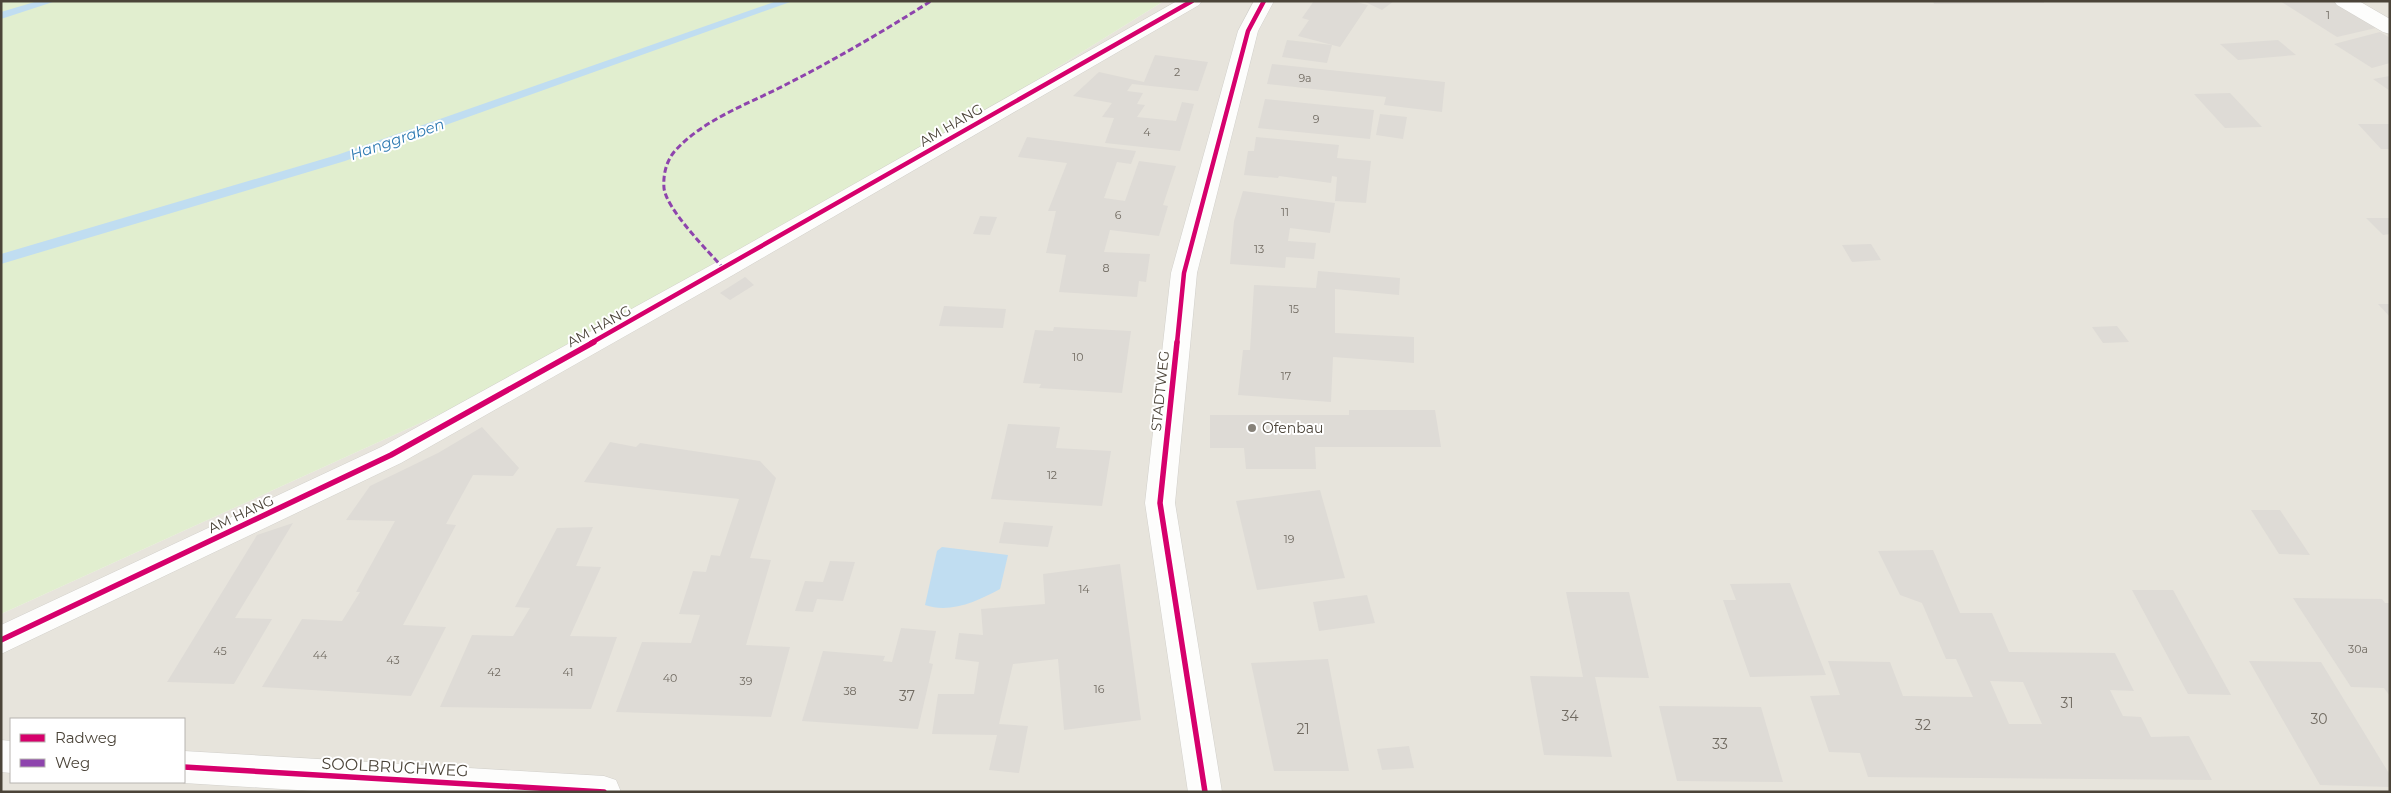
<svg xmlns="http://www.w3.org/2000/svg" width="2391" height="793" viewBox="0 0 2391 793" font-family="Montserrat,sans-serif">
<rect width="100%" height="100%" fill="#f4f2ee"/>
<path fill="#e7e4dc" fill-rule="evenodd" d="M1164 1H2390V792H1V614L449 410 837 204ZM11 719H184V782H11Z"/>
<polygon fill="#e1eecf" points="1,1 1164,1 837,204 449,410 1,614"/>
<path fill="#c0ddf1" d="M942 547 1008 555 1000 589C978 601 950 614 925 605L937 551Z"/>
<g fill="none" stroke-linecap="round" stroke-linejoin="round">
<g fill="#c0ddf1" fill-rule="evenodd">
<polygon points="38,1 56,1 1,19 1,12"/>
<polygon points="777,1 793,1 345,161 1,264 1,254 337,155"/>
</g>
</g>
<g fill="#dedbd6" fill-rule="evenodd">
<polygon points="1314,1 1352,1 1368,5 1340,47 1298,36 1309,20 1302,18"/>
<polygon points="1363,1 1394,1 1382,10"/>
<polygon points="1933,1 2044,1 2044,3 1934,4"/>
<polygon points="2280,1 2332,1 2376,28 2337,37"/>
<polygon points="2380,32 2390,38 2390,63 2372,68 2334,44"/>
<polygon points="1287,40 1332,45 1327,63 1282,57"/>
<polygon points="2278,40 2296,55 2238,60 2220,44"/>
<polygon points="1155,55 1208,62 1198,91 1132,84 1127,91 1143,93 1137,104 1145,105 1137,117 1176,121 1182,102 1194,104 1180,151 1105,143 1114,118 1102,117 1112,103 1073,96 1099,72 1144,82"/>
<polygon points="1272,64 1445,82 1442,112 1384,105 1386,97 1267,84"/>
<polygon points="2390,76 2390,91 2373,79"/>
<polygon points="2230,93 2262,127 2225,128 2194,94"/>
<polygon points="1265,99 1374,110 1370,139 1258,128"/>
<polygon points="1380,114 1407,117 1403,139 1376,135"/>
<polygon points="2358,124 2390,124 2390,149 2381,149"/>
<polygon points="1027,137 1136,151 1131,164 1117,162 1104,198 1125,201 1139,161 1176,166 1163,205 1168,206 1159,236 1110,230 1104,252 1150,254 1146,282 1139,281 1137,297 1059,292 1066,255 1046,253 1056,211 1048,211 1067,163 1018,157"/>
<polygon points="1256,137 1339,145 1337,158 1371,161 1366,203 1335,201 1337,177 1332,176 1331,183 1279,176 1278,178 1244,175 1248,151 1254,151"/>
<polygon points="1243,191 1335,203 1330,233 1290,228 1288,241 1316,243 1314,259 1286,257 1285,268 1230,264 1234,221"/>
<polygon points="980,216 997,217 990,235 973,234"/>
<polygon points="2366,218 2390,218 2390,234 2383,235"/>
<polygon points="1871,244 1881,260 1852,262 1842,245"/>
<polygon points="1318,271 1400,278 1399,295 1335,289 1335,333 1414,337 1414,363 1333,357 1331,402 1238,395 1243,350 1250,350 1254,285 1316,288"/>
<polygon points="745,277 754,285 730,300 720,293"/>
<polygon points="2378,304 2390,304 2390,317"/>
<polygon points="944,306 1006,309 1003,328 939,326"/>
<polygon points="2117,326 2129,342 2103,343 2092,327"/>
<polygon points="1054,327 1131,331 1122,393 1039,388 1041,384 1023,383 1035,330 1053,331"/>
<polygon points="1349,410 1435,410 1441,447 1315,447 1316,469 1246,469 1244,448 1210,448 1210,415 1349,415"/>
<polygon points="1008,424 1060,427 1056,448 1111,451 1102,506 991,499"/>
<polygon points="482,427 519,468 513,476 473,475 446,524 456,525 403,625 446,627 411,696 262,687 302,619 342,621 360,592 356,592 395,521 346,520 370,486 438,453"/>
<polygon points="610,442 636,447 640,443 760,461 776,478 750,558 771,560 746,645 790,647 771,717 616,712 642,642 691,643 700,615 679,614 693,571 706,572 711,555 720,556 739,499 584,482"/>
<polygon points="1320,490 1345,578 1257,590 1236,501"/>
<polygon points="2251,510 2280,510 2310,555 2279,554"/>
<polygon points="1004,522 1053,526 1048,547 999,543"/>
<polygon points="293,523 235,618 272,619 234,684 167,682 257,535"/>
<polygon points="593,527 576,566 601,567 570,636 617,637 591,709 440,707 472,635 513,636 530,608 515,607 557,528"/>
<path d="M1933 550 1960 613H1992L2009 652 2115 653 2134 691 2110 690 2123 716 2141 717 2151 737 2189 736 2212 780 1868 777 1860 753 1829 752 1810 696 1840 695 1828 661 1890 662 1903 696 1973 697 1956 659H1946L1922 603 1900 595 1878 551ZM1990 681 2023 682 2042 724H2009Z"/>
<polygon points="830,561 855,562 843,601 817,599 813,612 795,611 805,581 823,582"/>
<polygon points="1120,564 1141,720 1064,730 1058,659 1013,664 999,724 1028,726 1019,773 989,770 997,735 932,734 938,694 974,694 979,662 955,659 959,633 983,635 981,609 1045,604 1043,574"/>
<polygon points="1790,583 1826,675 1750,677 1723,600 1736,600 1730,584"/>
<polygon points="2132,590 2173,590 2231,695 2188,694"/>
<polygon points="1566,592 1629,592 1649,678 1595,677 1612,757 1544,755 1530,676 1583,677"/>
<polygon points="1367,595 1375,623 1319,631 1313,602"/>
<polygon points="2293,598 2382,599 2385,603 2390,603 2390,696 2384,688 2351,687"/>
<polygon points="901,628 936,631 929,663 933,664 918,729 802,721 823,651 885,656 883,661 892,662"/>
<polygon points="1328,659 1349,771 1274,771 1251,663"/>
<polygon points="2249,661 2321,662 2390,775 2390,787 2320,785"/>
<polygon points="1659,706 1761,707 1783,782 1677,781"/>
<polygon points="1409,746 1414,768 1382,770 1377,749"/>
</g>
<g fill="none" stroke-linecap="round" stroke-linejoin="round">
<g stroke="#d2d0cb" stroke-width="1">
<g id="minor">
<polygon points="1177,1 1202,1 1199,5 733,275 401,463 1,654 1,625 381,447 715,263"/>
<polygon points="2334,1 2359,1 2390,19 2390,34 2383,32 2337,5"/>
<polygon points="1,740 11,741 11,773 1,772"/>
<polygon points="184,751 604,776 616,780 621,792 329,792 184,783 181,782 184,782"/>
</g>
</g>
<g stroke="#d2d0cb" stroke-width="1">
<polygon id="tertiary" points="1254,1 1274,1 1258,31 1197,273 1175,503 1222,792 1188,792 1145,503 1171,273 1238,31"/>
</g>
<use href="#minor" fill="#fdfdfc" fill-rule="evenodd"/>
<use href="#tertiary" fill="#fdfdfc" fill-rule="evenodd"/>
<path stroke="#8e44ad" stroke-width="3" stroke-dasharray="6 3" stroke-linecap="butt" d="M724 269C709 252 666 209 664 188 663 175 666 162 674 152 703 119 749 104 787 84 836 59 884 31 931 1"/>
<g stroke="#fff" stroke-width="7">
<g id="cycleway-far1">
<polyline points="591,343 1192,1"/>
<polyline points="1177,343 1184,273 1248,31 1264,1"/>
</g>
</g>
<g stroke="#fff" stroke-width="9">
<g id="cycleway">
<polyline points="1177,342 1160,503 1205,792"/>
<polyline points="1,640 391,455 594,342"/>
<polyline points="184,767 604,792"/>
</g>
</g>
<use href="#cycleway-far1" stroke="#d6006c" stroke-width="4.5"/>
<use href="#cycleway" stroke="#d6006c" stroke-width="5.5"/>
</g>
<circle fill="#868178" stroke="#fff" stroke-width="2" cx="1252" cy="428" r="5"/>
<g text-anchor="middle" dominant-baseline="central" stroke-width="4" stroke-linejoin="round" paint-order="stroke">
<g font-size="11" fill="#706a61">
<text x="2328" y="15">1</text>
<text x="1177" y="72">2</text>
<text x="1305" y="78">9a</text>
<text x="1316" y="119">9</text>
<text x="1147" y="132">4</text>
<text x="1285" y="212">11</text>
<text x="1118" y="215">6</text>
<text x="1259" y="249">13</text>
<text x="1106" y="268">8</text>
<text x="1294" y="309">15</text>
<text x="1078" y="357">10</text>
<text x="1286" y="376">17</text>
<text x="1052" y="475">12</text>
<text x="1289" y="539">19</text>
<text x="1084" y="589">14</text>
<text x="2358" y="649">30a</text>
<text x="220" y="651">45</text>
<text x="320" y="655">44</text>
<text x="393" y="660">43</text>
<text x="494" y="672">42</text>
<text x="568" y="672">41</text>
<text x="670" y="678">40</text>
<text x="746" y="681">39</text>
<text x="1099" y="689">16</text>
<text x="850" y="691">38</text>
</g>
<g font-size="14" fill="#4b4439" stroke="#fff">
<text transform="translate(951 125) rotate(-30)">AM HANG</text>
<text transform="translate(599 326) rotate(-29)">AM HANG</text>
<text transform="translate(1160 391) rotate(-84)">STADTWEG</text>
<text transform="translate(241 514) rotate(-25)">AM HANG</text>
</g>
<g font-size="14" fill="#4b4439" stroke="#fff" text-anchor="start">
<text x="1262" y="428">Ofenbau</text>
</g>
<g font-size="14" fill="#706a61">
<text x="907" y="696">37</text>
<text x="2067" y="703">31</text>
<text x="1570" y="716">34</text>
<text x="2319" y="719">30</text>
<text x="1923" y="725">32</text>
<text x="1303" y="729">21</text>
<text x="1720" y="744">33</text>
</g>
<g font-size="15" font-style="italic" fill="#2e7ab2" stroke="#fff">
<text transform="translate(397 139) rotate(-19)">Hanggraben</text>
</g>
<g font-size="16" fill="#4b4439" stroke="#fff">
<text transform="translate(395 767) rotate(3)">SOOLBRUCHWEG</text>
</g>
</g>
<rect width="2391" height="793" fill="none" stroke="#4b4439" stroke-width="5"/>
<rect x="10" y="718" width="175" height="65" fill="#ffffff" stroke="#b7b4b0"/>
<rect x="20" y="734" width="25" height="8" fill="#d6006c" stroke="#b7b4b0"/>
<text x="55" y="743" font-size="15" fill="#4b4439">Radweg</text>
<rect x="20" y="759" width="25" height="8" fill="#8e44ad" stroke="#b7b4b0"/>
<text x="55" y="768" font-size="15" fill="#4b4439">Weg</text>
</svg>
